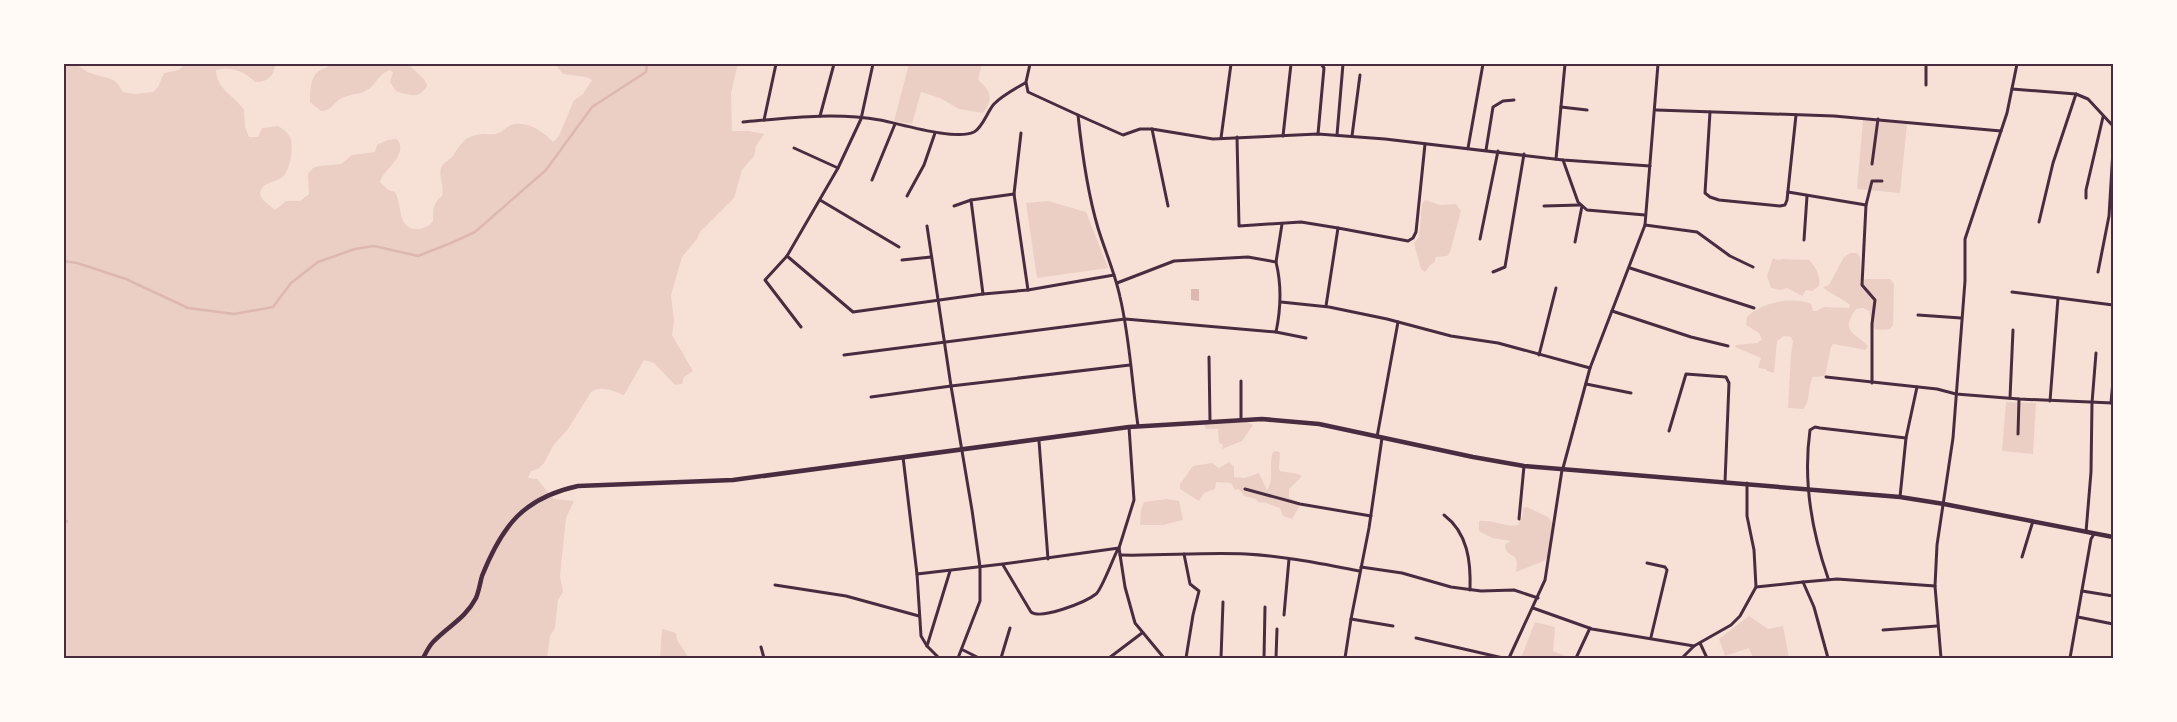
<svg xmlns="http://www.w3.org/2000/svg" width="2177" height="722" viewBox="0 0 2177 722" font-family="Figtree,sans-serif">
<rect width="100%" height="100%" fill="#f7e1d7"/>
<g fill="#ebcfc5">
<path d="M64 64C84 64 78 69 93 74 109 79 114 76 123 92L134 94 153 92 158 87 164 73 178 70 186 64H275C275 76 266 83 255 82 244 71 232 66 216 70 216 89 235 96 244 110L245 127 249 137H258L262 128 278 126C283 129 287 132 290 137 294 146 291 172 281 178 273 183 262 182 260 194L263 200 275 210 286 201H300L309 194 308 174 313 168 319 166 341 164 352 155 375 152 377 145C384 141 389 139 397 139 409 155 385 167 380 182L388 190 395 192C403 205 396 230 419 229 425 228 429 226 433 221 433 210 433 202 442 196 445 185 437 176 442 166 445 161 450 160 453 156 461 143 466 135 483 134 487 134 494 135 498 133 503 132 506 127 511 125 526 120 543 131 553 142L559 136 574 100 583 94 592 80 586 77 563 74 555 64H738L731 93 732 131H749L764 134 756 146 754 156 742 170 734 198 700 232 697 239 682 257 671 295 674 321 672 335 693 371 684 377 682 384 675 385 654 363 644 360 624 395C612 391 602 385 591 392L568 429 553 446 544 463 538 469 531 471 528 478 537 479 554 499 574 501 566 518 560 576 563 592 558 600 555 628 550 636 547 658H64Z"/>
<path d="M332 64H408L424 79 427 85C421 100 408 95 396 91L390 82 393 72 390 70C380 73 377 82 370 88 361 96 349 93 340 99 332 104 332 111 321 111L310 102C310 92 310 76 320 70 324 68 328 67 332 64Z"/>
<path d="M909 64H982L978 79C980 83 984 84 986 88 993 97 989 105 983 113L959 109 940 98 921 92 912 124 894 121Z"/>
<polygon points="1863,120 1907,124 1900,193 1857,189"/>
<polygon points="1425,200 1440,205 1456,204 1461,211 1450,252 1447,256 1436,257 1434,263 1431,264 1425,272 1421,269 1414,243 1419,237 1422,204"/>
<polygon points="1048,201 1086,212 1108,268 1037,278 1026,203"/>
<path d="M1850 253H1857L1860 257 1861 279H1890L1894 284 1893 325 1890 329 1878 330 1873 328 1869 311 1863 308 1856 309C1840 332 1854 332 1868 346L1866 350 1833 344 1831 347 1825 376 1813 377C1807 387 1811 401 1803 409L1788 408 1791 354 1793 341 1791 337 1784 336 1777 341 1774 373 1767 371 1766 369 1758 368 1761 358 1735 347 1736 345 1757 343 1762 340 1759 333 1746 325 1747 317C1761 302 1793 296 1811 304L1813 311H1816L1824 307 1849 308 1850 305C1841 297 1831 295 1823 287L1829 285 1844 257Z"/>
<path d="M1773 258 1778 260 1782 259 1809 260C1816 267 1821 277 1819 286L1812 291 1806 290 1802 296 1787 288 1780 290 1771 288 1767 276Z"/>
<polygon points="2006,402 2036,403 2033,454 2002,451"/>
<polygon points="1248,422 1253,425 1242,441 1222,449 1223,445 1219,443 1218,429 1206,429 1204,425"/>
<path d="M1277 451 1280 453 1279 468 1280 471 1298 474 1302 476 1289 489V498L1298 502 1299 507 1292 519 1283 516 1280 508 1266 503 1258 502 1256 499 1244 496 1239 489 1235 490 1231 483 1216 482 1215 489 1204 493 1199 501 1180 489V484L1193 466 1212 463 1219 468 1229 462 1234 467V477L1245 478 1259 473 1267 490C1275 479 1268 465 1273 452Z"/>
<polygon points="1167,499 1179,501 1183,520 1163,525 1140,525 1141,510 1144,502"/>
<path d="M1527 507 1548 517 1553 524 1548 557 1544 561 1516 572 1517 562 1515 557C1508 553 1505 552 1505 544L1511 541 1492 538 1479 531V521C1492 519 1507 528 1518 525L1523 514V508Z"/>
<polygon points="1749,616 1768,629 1783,626 1789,658 1753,658 1749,648 1725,656 1719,639"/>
<polygon points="1535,622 1555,627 1553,651 1568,657 1568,658 1521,658"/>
<polygon points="662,629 676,633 677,640 689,658 660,658"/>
</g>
<polygon fill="#dcb8b0" points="1191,289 1199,289 1199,301 1191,300"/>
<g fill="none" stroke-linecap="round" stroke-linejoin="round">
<g stroke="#dcb8b0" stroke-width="2.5">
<polyline points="64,261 77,263 126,279 188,308 234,314 273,307 291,283 318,262 355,249 374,246 418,256 451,243 475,232 546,170 592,107 646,72 647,64"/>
<polyline points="64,524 67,521"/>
</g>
<g stroke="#4a2c40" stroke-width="3">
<path d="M1030 64 1026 82 1028 92 1078 115C1082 153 1087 191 1098 228 1105 251 1115 273 1120 297 1130 339 1132 384 1138 426"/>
<polyline points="1082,64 1091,64"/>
<polyline points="1926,64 1926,85"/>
<polyline points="2012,89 2076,94 2088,99 2113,126"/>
<polyline points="1561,107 1587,110"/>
<polyline points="1656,110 1834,116 2001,131"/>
<polyline points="1710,112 1705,193 1710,197 1719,200 1780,206 1785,205 1787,200 1796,115"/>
<polyline points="1078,115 1123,135 1140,129 1152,129 1213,139 1318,134 1385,139 1563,160 1650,166"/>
<polyline points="820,116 834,64"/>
<polyline points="764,120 776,64"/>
<path d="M743 122C788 118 835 112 880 120 901 124 956 141 974 132 983 127 987 112 994 104 1003 95 1015 89 1025 83"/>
<polyline points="1152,129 1168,206"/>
<polyline points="1021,133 1014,194 1028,290"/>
<polyline points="1318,134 1324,68 1321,64"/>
<polyline points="1337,135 1343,64"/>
<polyline points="1283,136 1291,64"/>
<polyline points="1352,136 1360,75"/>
<polyline points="1237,137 1239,226 1301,222 1338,228"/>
<polyline points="1221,138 1231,64"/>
<polyline points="794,148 838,168"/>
<polyline points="1468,148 1483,64"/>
<polyline points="1486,150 1493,107 1503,101 1514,100"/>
<polyline points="1556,159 1565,64"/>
<polyline points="1563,160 1578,202 1587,210 1645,215"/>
<polyline points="1872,164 1878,119"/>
<polyline points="872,180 895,124"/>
<polyline points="1788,192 1866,205"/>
<polyline points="907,196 924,165 935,133"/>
<polyline points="2086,198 2086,190 2103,117"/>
<polyline points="820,200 899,247"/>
<polyline points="954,206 971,200"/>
<polyline points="1544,206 1580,205"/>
<polyline points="2039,222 2053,163 2076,94"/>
<polyline points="1645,225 1697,232 1730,256 1753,267"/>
<polyline points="927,226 951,386 972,510 980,567 980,601 958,658"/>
<polyline points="1480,239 1498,151"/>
<polyline points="1804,240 1807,196"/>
<polyline points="1575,242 1582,206"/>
<polyline points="787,256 853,312 983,294 1028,290 1114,275"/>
<polyline points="902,260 931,257"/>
<polyline points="1276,262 1282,224"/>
<polyline points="1630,268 1754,308"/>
<polyline points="1493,272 1505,267 1524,154"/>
<polyline points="2098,272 2109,216 2113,150"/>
<polyline points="2012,292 2113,305"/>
<polyline points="983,294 971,200 1014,194"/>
<polyline points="1281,302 1329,307 1387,319 1451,336 1498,343 1590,368"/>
<polyline points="1326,306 1338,228 1408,241 1413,238 1416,232 1425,144"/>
<polyline points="1612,311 1691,337 1728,346"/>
<polyline points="1918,315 1961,318"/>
<polyline points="801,327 765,280 787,256 838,168 861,119 873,64"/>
<polyline points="1276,332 1306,338"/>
<path d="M844 355 1125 319 1276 332C1281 308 1282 286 1276 262L1248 257 1174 261 1117 283"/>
<polyline points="1539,355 1556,288"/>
<polyline points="1209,357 1210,421"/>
<polyline points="1826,377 1937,389 1956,394 2019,399 2113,403"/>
<polyline points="1872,383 1872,324 1875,300 1862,285 1866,205 1872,181 1882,181"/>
<polyline points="1586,384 1631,393"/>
<polyline points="871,397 951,386 1130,365"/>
<polyline points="2010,398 2013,330"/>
<polyline points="2050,401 2058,298"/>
<polyline points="2111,403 2113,381"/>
<polyline points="1241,420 1241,381"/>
<polyline points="1129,427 1134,500 1119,548 1125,587 1135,623 1164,658"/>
<polyline points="1669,431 1686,374 1726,377 1729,383 1725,482"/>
<polyline points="2018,434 2019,399"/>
<polyline points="1377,437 1398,322"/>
<polyline points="1039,441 1048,559"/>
<polyline points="903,457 917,574 921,636 927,646 939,658"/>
<polyline points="1563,468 1590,368 1645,225 1658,64"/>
<polyline points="1245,489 1300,504 1371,516"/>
<polyline points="1900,497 1906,438 1917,387"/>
<path d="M1444 515C1468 533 1471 562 1470 590"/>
<polyline points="1519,519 1524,466"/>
<polyline points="2086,532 2091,472 2092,403 2096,353"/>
<polyline points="1184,554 1190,584 1199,591 1193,615 1186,658"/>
<path d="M1120 555C1162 556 1204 552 1246 554 1284 556 1323 564 1360 571"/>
<polyline points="2022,557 2033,521"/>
<polyline points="1647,563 1665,567 1667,570 1651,637"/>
<path d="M1003 565 1031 612C1041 620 1086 602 1096 594 1102 589 1113 558 1118 549"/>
<polyline points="1361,567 1402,573 1451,587 1481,591 1514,590 1538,598"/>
<polyline points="917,574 1003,564 1119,548"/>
<path d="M1828 578C1812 532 1803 480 1810 430L1815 427 1820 428 1906 438"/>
<polyline points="1803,582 1837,579 1935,586"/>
<polyline points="775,585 846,596 919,616"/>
<polyline points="1756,587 1803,582 1814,607 1828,658"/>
<polyline points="2082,591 2113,596"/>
<polyline points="1533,608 1592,629 1694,646 1731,625 1740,616 1756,587 1754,550 1747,516 1747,483"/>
<polyline points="1284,615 1289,559"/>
<polyline points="2078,617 2113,624"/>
<polyline points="1351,619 1393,626"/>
<polyline points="1883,630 1937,626"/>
<polyline points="1416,638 1503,658"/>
<polyline points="1700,643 1707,658"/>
<polyline points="927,646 950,571"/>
<polyline points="761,647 764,658"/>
<polyline points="963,650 979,658"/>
<polyline points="1001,658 1010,628"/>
<polyline points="1109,658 1142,633"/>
<polyline points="1221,658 1223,602"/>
<polyline points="1241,658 1250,658"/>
<polyline points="1264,658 1265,607"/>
<polyline points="1276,658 1277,629"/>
<polyline points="1345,658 1351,619 1369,528 1382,438"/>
<polyline points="1509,658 1545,580 1562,470"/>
<polyline points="1576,658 1590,628"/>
<polyline points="1682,658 1694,646"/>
<polyline points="1941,658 1935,586 1937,545 1953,438 1965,281 1965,239 2007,113 2017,64"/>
<polyline points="2070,658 2091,539 2094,534"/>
</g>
<path stroke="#4a2c40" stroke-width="4.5" d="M423 658C426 653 429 646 433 642 448 626 465 619 476 598 479 591 480 583 482 576 502 526 523 498 578 486L733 480 1129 427 1262 419 1319 424 1473 457 1524 466 1900 497 1944 504 2113 537"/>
</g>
<rect width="2177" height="722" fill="none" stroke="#fffaf5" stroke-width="130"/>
<rect x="65" y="65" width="2047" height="592" fill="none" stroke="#4a2c40" stroke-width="2"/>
</svg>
